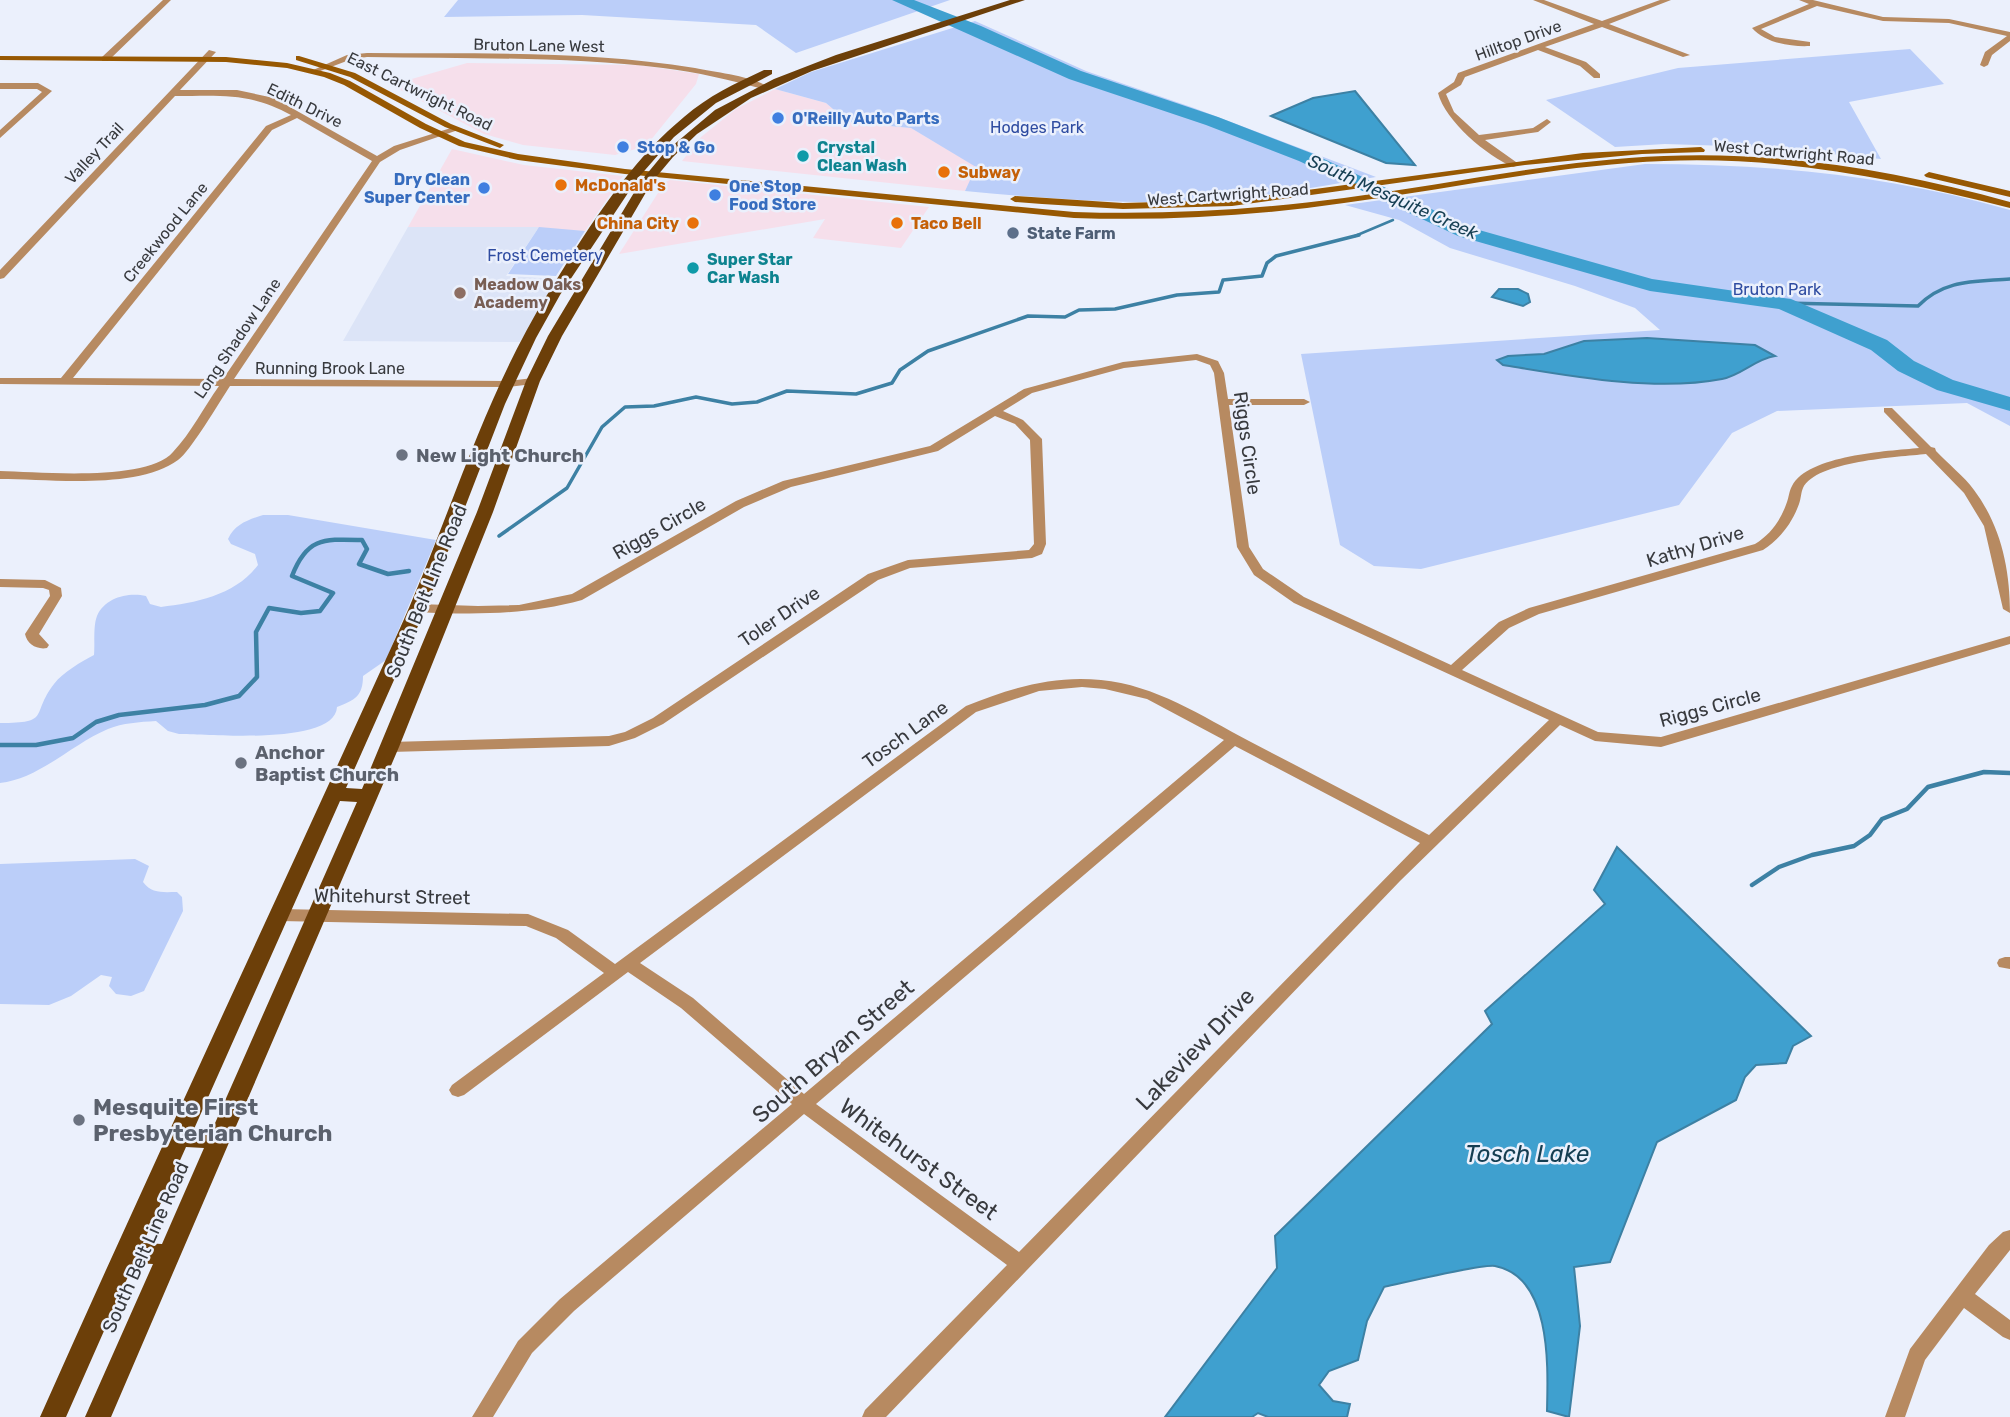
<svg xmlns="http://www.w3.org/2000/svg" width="2010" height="1417" viewBox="0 0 2010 1417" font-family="Rubik,sans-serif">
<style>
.commercial{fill:#f6dfeb}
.built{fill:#dce4f7}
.green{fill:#bbcef9}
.water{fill:#3fa0cf;stroke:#3d81a4;stroke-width:2}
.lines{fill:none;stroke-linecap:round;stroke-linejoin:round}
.stream-far2{stroke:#3d81a4;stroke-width:2.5}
.stream-far1{stroke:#3d81a4;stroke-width:3.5}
.stream{stroke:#3d81a4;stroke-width:4.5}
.river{fill:#3fa0cf;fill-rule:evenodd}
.minor{fill:#b78a61;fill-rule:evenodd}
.tertiary{fill:#b78a61;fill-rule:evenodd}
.secondary{fill:#975802;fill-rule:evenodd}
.primary{fill:#6c3f09;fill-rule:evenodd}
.shop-dot{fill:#3f7fe0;stroke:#ebf0fc;stroke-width:2.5}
.culture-dot{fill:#0f9aa8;stroke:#ebf0fc;stroke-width:2.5}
.food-dot{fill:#e8710a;stroke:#ebf0fc;stroke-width:2.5}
.service-dot{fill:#5c6f8a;stroke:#ebf0fc;stroke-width:2.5}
.education-dot{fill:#8d6e63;stroke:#ebf0fc;stroke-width:2.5}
.worship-dot{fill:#6b7280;stroke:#ebf0fc;stroke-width:2.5}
.labels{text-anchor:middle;stroke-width:5;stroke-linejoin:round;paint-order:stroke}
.far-street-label{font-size:16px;fill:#383a3e;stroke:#ebf0fc}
.far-shop-label{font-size:16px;font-weight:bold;fill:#366cbe;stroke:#ebf0fc;text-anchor:start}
.far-park-label{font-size:16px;fill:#2f4ca1;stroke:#ebf0fc}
.far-culture-label{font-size:16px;font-weight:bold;fill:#0d838f;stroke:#ebf0fc;text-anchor:start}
.far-food-label{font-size:16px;font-weight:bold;fill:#c56008;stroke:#ebf0fc;text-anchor:start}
.far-service-label{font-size:16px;font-weight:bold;fill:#4e5e75;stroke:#ebf0fc;text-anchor:start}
.far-education-label{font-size:16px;font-weight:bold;fill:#785e54;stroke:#ebf0fc;text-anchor:start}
.far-water-label{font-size:18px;font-style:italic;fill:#153e52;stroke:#ebf0fc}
.street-label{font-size:19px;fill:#383a3e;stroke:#ebf0fc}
.worship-label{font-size:19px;font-weight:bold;fill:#5b616d;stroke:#ebf0fc;text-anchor:start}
.near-street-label{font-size:23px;fill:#383a3e;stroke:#ebf0fc}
.near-worship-label{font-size:23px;font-weight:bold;fill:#5b616d;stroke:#ebf0fc;text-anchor:start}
.near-water-label{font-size:24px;font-style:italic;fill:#153e52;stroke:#ebf0fc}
</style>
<rect width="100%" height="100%" fill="#ebf0fc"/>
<path class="commercial" d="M467,63L639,65L699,74L696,84L646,146L615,155L523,145L484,134L391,85Z
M775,89L826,103L848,122L911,128L977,167L965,191L682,161L701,137L736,109Z
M452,149L524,165L623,176L585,231L408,227Z
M670,180L929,207L901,248L813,238L825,219L619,254L665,182Z"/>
<path class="built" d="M408,227H539L506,276L559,279L520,342L343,341Z"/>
<path class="green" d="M458,0H950L796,53L756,25L582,15L444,17Z
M975,21L1086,71L1194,108L1376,177C1314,187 1252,200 1190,202C1115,204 1040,198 965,191L976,167L911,128L848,122L826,103L775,89L811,72Z
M1910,49L1944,84L1849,102L1881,159L1760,147L1665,144L1615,147L1546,100L1678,68Z
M1645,164C1769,164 1890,175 2010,210V426L1967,403L1777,411L1732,433L1679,505L1421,569L1374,566L1340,545L1301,354L1660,330L1635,308L1575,286L1450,248L1399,220L1345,205Z
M539,227L585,231L556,276L508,274Z
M263,515H288L436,540L386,660L363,676C363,696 355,700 337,707C335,746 209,734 179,734L168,731L156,721C139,722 123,723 108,729C72,744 39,779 0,783V723C52,723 30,715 54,684C63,672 81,662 94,655C95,644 93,626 97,616C105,597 129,592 146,596L150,604L161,607C196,603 236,595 258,565L255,554L231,544L228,539C235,524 248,520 263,515Z
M135,859L149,866L143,882C152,894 163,892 177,892L182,897L183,911L144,991L131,996L116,994L109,986L112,977L101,975L71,996L49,1005L0,1004V864Z"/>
<path class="water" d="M1355,91L1415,165L1386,163L1271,116L1313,98Z
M1499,289H1518L1528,294L1530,302L1523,306L1492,297Z
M1647,338L1755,345L1775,356C1755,359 1742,375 1722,379C1654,392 1570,376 1503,365L1497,360L1508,356L1544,354L1584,341Z
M1617,847L1811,1036L1793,1046L1786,1063L1756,1065L1745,1077L1736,1100L1657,1142L1610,1262L1574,1267L1580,1326L1569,1417L1547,1411C1548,1367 1552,1277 1495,1266C1481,1264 1402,1283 1384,1287L1367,1321L1358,1360L1329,1371L1319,1385L1333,1401L1350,1404L1347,1417H1268L1258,1413L1252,1417H1165L1277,1268L1275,1236L1492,1024L1485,1011L1605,904L1594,890Z"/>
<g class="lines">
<path class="stream-far2" d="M1407,211L1414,207
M1355,236L1393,220"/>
<path class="stream-far1" d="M1784,303L1918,306C1945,279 1974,282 2010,279
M499,536L567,488L602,427L625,407L654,406L696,397L732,404L757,402L787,391L856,394L892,383L900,370L928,351L1028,316L1065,317L1079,310L1115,309L1177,295L1219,292L1223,280L1262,276L1267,263L1276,256L1359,235"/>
<path class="stream" d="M0,745H36L73,738L96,722L119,715L205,705L239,696L257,677L256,632L269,608L301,613L320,611L333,593L292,576C307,537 324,539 362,540L367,549L359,564L388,574L409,571
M1752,885L1779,867L1812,855L1854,846L1870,835L1882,819L1907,809L1928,787L1984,772L2010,773"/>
<path class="river" d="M892,0H914L981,26L1081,71L1218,117L1311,153L1472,228L1652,279L1791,299L1887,340L1914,361L1953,380L2010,397V411L1937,390L1898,371L1871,350L1779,309L1650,291L1458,236L1299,161L1206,125L1069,79Z"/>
<path class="minor" d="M1533,0H1544L1602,21L1660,0H1671L1609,24L1690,55L1683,57L1602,27L1545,47L1586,62L1600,74V78H1594L1580,66L1538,50L1465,77L1461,85L1446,94L1454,112L1479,135L1533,128L1547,119L1551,122L1538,132L1485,140L1516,162V166L1513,167C1487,156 1445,121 1438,93L1454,82L1458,73L1594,24Z
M1799,0H1813L1883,17L1949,19L2010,32V41L1992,55L1988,65L1984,67L1980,65L1985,52L2007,36L1949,23L1883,21L1817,6L1761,29L1775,37L1810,42V46C1791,47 1765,43 1752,28L1809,4Z
M209,50L216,52L180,90H237L274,98L377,156L394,146L454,127L461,129L400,150L380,162L234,379L507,381L533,378L539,381L533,384L507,387L230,386C220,401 190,452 178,460C138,490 49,479 0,479V471C40,472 147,482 173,452C191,433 204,407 219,386L0,384V378H61L266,126L291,115C250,92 220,96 175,96L4,278L0,279V270ZM297,118L372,161L223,379L73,378L272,130Z
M0,83H38L52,91L0,138V130L42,92L37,89H0Z
M1197,354L1218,361L1224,373L1228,399H1304L1310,402L1304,405H1229L1249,547L1263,569L1304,597L1451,665L1499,622L1529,608L1755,544C1771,534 1781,520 1787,502C1789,497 1789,491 1792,486C1808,455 1888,451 1919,448L1884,412V408H1892L1931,447L1935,448L1936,451C1948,464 1964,476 1974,490C2001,526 2010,569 2010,613L2003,609L1984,526L1964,493L1926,454C1898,457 1816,461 1803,488C1801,492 1801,499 1799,504C1792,523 1781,538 1763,550L1539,614L1509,628L1462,670L1598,732L1661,737L2010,636V644L1661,747L1595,741L1560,725L1400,881L886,1417H862L865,1410L1007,1265L804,1114L574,1311L532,1353L493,1417H472L518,1341L560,1299L792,1104L681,1008L628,972L464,1095L458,1097L452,1095L449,1090L452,1085L604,973L556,938L526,926L280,921L274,919L272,915L274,911L280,909L528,914L568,930L615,964L966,706C1010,688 1054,675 1101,680C1155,685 1202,716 1249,741C1309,772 1369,804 1429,835L1549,720L1294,603L1254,575L1237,547L1214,373L1210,365L1196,360L1124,368L1032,393L1003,411L1023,420L1042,439L1046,544L1042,554L1032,558L910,568L878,580L663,724L635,738L609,746L390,752L383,747L390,742L609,736L625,732L653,718L868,574L908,560L1029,550L1034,544L1030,440L1015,424L995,416L938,451L791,487L744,507L582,600C527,615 474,615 418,612L411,608L418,604L478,606L519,605L572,594L736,501L783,481L930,446L1024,389L1123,362ZM1082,687L1105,689L1147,699L1224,740L804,1094L693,998L640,963L976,712L1039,691ZM1235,746L1420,843L1019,1252L816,1104Z
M0,579L45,580L61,588L62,596L39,634L49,645L47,648C37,650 27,644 25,634L50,596L49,590L43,588L0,587Z
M2005,957H2010V969L1999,967L1997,963L1999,959Z
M2010,1230V1250L1975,1294L2010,1320V1340L2003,1337L1964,1308L1925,1360L1905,1417H1885L1910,1349L1989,1245L2003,1232Z"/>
<path class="tertiary" d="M163,0H171L108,61H102V57Z
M367,53C476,54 586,50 695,68C715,72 750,76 767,86L763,89C730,80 697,72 663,68C565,56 466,59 367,57L352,59L315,73L311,71L347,55Z"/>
<path class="secondary" d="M0,56L226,57L287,63L330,73L350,81L426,124L465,142L518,154L625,169L1074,212C1165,215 1254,210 1344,198C1450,184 1557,160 1664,156C1782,151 1897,171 2010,202V208C1896,179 1783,156 1664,161C1557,165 1450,189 1344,203C1254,216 1165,221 1074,218L625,174L518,160L459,146L420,128L344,85L324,77L287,68L226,62L0,60Z
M299,56L355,73L451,124L504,145L500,148L445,127L350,77L296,60V56Z
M1701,147L1705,150L1704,152L1642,154L1525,165L1232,206L1123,209L1042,204L1015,202L1010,199L1015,196L1123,203L1232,200L1583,153Z
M1929,172L2010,191V197L1926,177L1924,175Z"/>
<path class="primary" d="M1010,0H1025L812,71L751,98L697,134L673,157L652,182L562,336L540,381L493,512L399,747L111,1417H85L153,1264L134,1263L66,1417H40C156,1156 278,897 396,637C448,524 481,402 547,295C585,233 627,164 684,117C708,96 736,83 764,70H772V74L716,103L674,137L638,178L560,295L536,338L505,404L426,608L346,788L362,789L477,512L526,381L548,336L641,181L665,152L715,110L774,79L836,55ZM340,801L357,802L212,1130L194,1129ZM186,1147L204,1148L162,1244L143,1243Z"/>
</g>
<g class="shop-dot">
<circle cx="778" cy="118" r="7"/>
<circle cx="623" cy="147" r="7"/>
<circle cx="484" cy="188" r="7"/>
<circle cx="715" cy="195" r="7"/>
</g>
<g class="culture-dot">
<circle cx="803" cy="156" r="7"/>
<circle cx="693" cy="268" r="7"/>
</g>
<g class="food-dot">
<circle cx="944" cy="172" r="7"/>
<circle cx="561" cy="185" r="7"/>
<circle cx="693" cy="223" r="7"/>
<circle cx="897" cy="223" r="7"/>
</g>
<circle class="service-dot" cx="1013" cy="233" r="7"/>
<circle class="education-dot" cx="460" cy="293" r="7"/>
<g class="worship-dot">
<circle cx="402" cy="455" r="7"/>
<circle cx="241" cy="763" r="7"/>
<circle cx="79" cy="1120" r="7"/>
</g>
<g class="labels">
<g class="far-street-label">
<text transform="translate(1518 40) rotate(-20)" y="6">Hilltop Drive</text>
<text transform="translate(539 45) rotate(1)" y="6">Bruton Lane West</text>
<text transform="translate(420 91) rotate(26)" y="6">East Cartwright Road</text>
<text transform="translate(305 105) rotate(26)" y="6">Edith Drive</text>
<text transform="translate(1794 152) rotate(5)" y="6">West Cartwright Road</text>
<text transform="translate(94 153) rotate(-47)" y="6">Valley Trail</text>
<text transform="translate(1228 194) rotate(-4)" y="6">West Cartwright Road</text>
<text transform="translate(165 232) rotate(-51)" y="6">Creekwood Lane</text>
<text transform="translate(237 338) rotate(-56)" y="6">Long Shadow Lane</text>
<text x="330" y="374">Running Brook Lane</text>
</g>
<g class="far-shop-label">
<text x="792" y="124">O'Reilly Auto Parts</text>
<text x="637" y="153">Stop &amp; Go</text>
<text x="470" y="185" text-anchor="end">Dry Clean<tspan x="470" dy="18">Super Center</tspan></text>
<text x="729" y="192">One Stop<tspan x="729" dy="18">Food Store</tspan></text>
</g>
<g class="far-park-label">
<text x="1037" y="133">Hodges Park</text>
<text x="545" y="261">Frost Cemetery</text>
<text x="1777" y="295">Bruton Park</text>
</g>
<g class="far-culture-label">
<text x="817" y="153">Crystal<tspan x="817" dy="18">Clean Wash</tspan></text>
<text x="707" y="265">Super Star<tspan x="707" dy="18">Car Wash</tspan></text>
</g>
<g class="far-food-label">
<text x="958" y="178">Subway</text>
<text x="575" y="191">McDonald's</text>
<text x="679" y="229" text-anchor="end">China City</text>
<text x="911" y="229">Taco Bell</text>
</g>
<g class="far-service-label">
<text x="1027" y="239">State Farm</text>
</g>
<g class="far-education-label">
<text x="474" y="290">Meadow Oaks<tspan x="474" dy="18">Academy</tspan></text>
</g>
<g class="far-water-label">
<text transform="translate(1393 197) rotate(24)" y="6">South Mesquite Creek</text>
</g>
<g class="street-label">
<text transform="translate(1248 443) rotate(82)" y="7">Riggs Circle</text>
<text transform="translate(659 528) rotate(-30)" y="7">Riggs Circle</text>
<text transform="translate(1695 546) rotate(-17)" y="7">Kathy Drive</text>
<text transform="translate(426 591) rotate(-68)" y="7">South Belt Line Road</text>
<text transform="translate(779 616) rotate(-34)" y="7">Toler Drive</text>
<text transform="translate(1710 707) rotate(-15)" y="7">Riggs Circle</text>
<text transform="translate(905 734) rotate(-36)" y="7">Tosch Lane</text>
<text transform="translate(392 896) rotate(1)" y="7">Whitehurst Street</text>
<text transform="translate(145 1247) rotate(-66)" y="7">South Belt Line Road</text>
</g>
<g class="worship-label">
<text x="416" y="462">New Light Church</text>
<text x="255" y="759">Anchor<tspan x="255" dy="22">Baptist Church</tspan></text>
</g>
<g class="near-street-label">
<text transform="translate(1195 1049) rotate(-46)" y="8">Lakeview Drive</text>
<text transform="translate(833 1051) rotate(-41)" y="8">South Bryan Street</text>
<text transform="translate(919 1159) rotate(36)" y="8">Whitehurst Street</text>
</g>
<g class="near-worship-label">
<text x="93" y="1115">Mesquite First<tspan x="93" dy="26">Presbyterian Church</tspan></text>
</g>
<g class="near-water-label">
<text x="1527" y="1162">Tosch Lake</text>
</g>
</g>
</svg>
